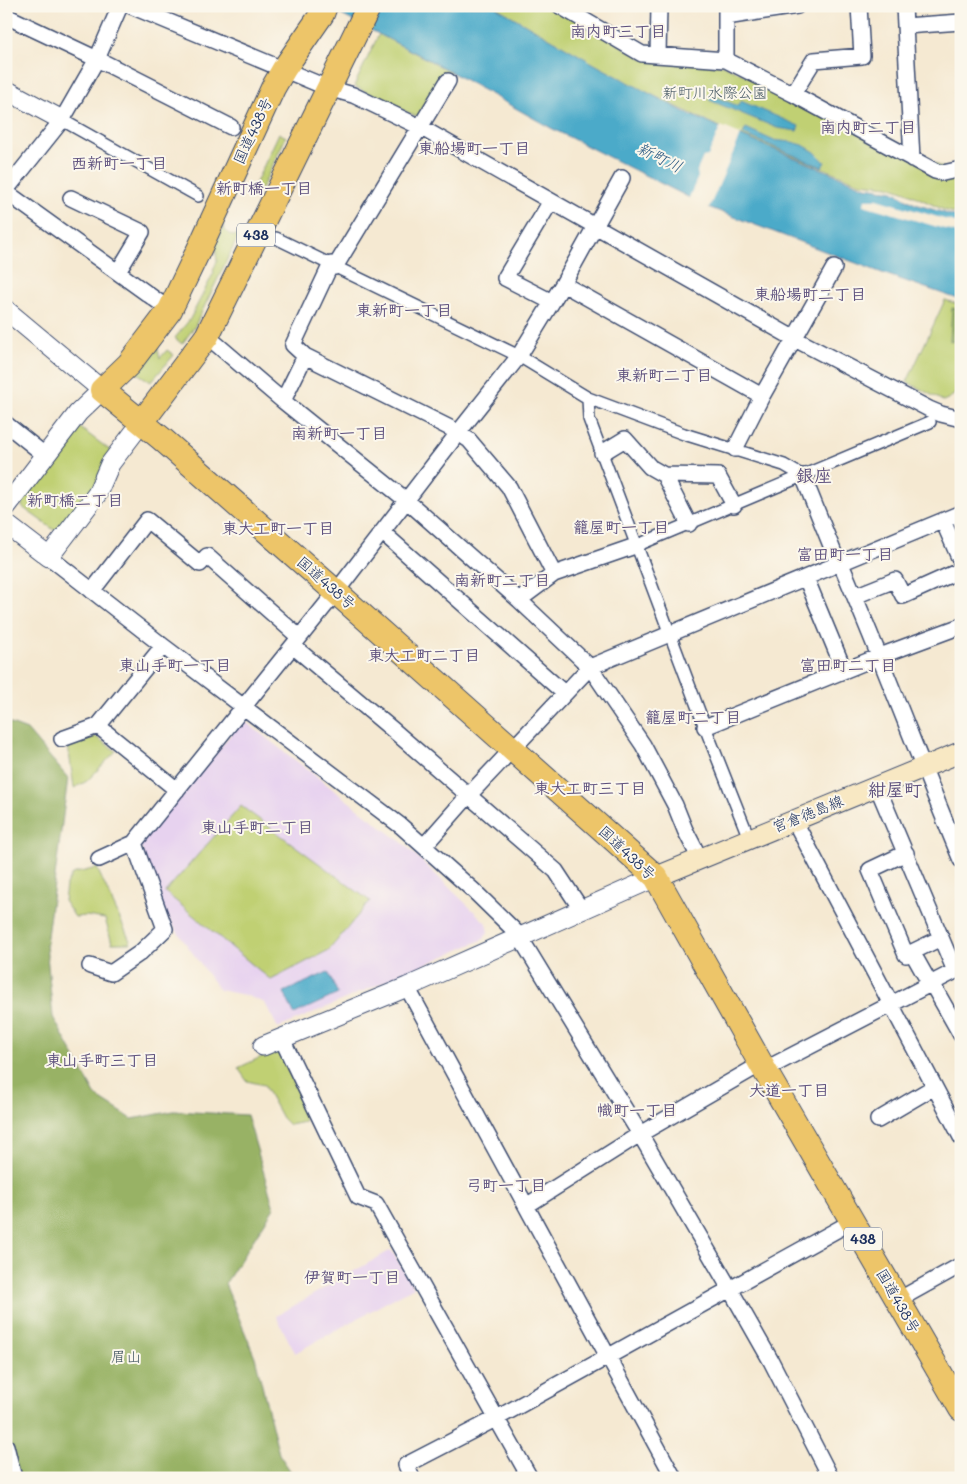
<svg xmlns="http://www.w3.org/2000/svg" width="967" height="1484" viewBox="0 0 967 1484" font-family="Mali,'Klee One',sans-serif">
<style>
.built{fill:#e7d2ef}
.green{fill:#c0d073;stroke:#6e8068}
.forest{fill:#98b265;stroke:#5a7062}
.water{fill:#4baac9;stroke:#336c94}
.pier{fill:#f5e9d2}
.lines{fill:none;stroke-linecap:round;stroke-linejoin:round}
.pedestrian-casing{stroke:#3c4b6f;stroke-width:14}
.minor-casing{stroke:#3c4b6f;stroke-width:18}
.tertiary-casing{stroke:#3c4b6f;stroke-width:21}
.secondary-casing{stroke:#3c4b6f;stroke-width:22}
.trunk-casing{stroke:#3c4b6f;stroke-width:26}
.pedestrian{stroke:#fff;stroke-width:11}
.minor{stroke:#fff;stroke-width:15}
.tertiary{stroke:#fff;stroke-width:19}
.secondary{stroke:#f8e8c3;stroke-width:20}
.trunk{stroke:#edc569;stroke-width:24}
.labels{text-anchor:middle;stroke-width:4;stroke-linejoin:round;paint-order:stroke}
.shield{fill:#fbf7ec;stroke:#5e6b89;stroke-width:1}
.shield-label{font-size:14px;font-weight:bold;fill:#1b2f5e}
.park-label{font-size:15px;fill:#445763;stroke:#fbf7ec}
.street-label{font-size:15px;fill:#1b2f5e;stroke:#fbf7ec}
.neighbourhood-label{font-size:16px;font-weight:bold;fill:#5e517e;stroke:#fbf7ec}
.water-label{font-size:16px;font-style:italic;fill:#2c5a83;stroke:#fbf7ec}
.quarter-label{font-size:18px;font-weight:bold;fill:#5e517e;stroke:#fbf7ec}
</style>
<rect width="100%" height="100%" fill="#fbf7ec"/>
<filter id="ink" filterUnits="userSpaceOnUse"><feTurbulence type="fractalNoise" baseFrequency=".02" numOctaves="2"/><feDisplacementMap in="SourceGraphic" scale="10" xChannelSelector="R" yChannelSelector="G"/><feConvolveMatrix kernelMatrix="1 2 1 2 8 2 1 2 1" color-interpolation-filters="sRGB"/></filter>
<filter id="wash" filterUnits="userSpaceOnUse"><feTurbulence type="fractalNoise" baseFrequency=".0096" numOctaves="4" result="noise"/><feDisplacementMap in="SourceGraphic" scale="20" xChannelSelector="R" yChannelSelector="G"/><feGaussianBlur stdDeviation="1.12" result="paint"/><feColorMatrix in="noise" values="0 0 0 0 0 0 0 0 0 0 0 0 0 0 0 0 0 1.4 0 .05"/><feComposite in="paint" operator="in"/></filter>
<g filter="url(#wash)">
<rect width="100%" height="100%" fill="#f5e9d2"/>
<path class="built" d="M243,720L404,844L486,923L488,932L484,939L278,1028L265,1003L245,995L219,990L164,913L140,844Z
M391,1250L414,1287L295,1353L276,1316Z"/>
<path class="green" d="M494,6H555L643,59L723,65L961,176V215L944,210L906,192L889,186L860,183L715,125L644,91L594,64Z
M379,34L451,72L419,118L354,86Z
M279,133L286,137L262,188L258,191L253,189Z
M224,226C225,232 228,234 234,236L240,233L195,326L182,344L175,338L190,319L214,272L213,271L217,261L215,244Z
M945,300L961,305V384C958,393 951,398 943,401L907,382Z
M157,345L160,358L167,350L174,355L151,382L137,373V370Z
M79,427L111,451L92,492L57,532L22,507V496Z
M95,736L116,751L87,781L74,788L68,745L71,742Z
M241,806L370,901L329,950L271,980L165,892Z
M97,868L131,943H112L105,919L86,916L75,917L64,901L66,885L72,874Z
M278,1049L307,1110L304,1122L289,1125L282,1118L264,1085L247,1081L238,1068Z"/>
<path class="forest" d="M952,308L961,310V342L950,341Z
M6,722L27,730L68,778L46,944L53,1017L96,1096L132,1119L174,1111L247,1115L274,1208L225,1284L255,1357L279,1454L295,1478H6Z"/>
<path class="water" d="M324,6H494L598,66L688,114L865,187L893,191L915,204L961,218V300L885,274L708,207L551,128L435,63Z
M711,95L738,106L741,101L799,126L797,131L777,128L709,100Z
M746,128L772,140L792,142L803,145L815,152L825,162L822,167L743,134Z
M328,972L338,994L294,1014L284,992Z"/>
<path class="pier" d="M721,126L740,134L743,130L708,210L688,200L698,177L697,171L703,157L708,156Z
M865,199H877L961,224V234L864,205Z"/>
</g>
<g filter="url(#ink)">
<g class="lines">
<defs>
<path id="pedestrian" d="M62,120L198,196
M276,238L519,356L588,398L589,419L705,727L749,838
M588,398L684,434L784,465L803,476
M638,545L930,422"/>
<path id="minor" d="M131,6L328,88L353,95L420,127L795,339L929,409L941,414L961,419
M560,6L642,54L726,60L793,94L935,171L943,173L961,169
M904,6L912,159
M6,16L97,59L231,127
M726,17L797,6
M905,26L961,22
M658,55L659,6
M726,60V6
M793,94L814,60L862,56L859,6
M6,190L62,120L97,59L120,6
M6,192L170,310
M71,198L142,232L118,272
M551,201L505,278L552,302
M335,267L448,81
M563,284L762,396
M207,336L283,401L406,500L519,600L590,667L643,745L675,805L685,830L700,859
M305,356L293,345L331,264
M283,401L305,356L452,429L469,440L509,487L554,574
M6,424L46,456
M735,449L762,396L834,268
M602,453L625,439L650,467L664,475L718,476L734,505
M664,475L689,524
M803,476L836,558L841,564C883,662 920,761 961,860
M943,521L961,562
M382,532L564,693
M49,557L163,646L401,826L474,891L518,934L640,1134L730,1289L771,1361L831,1478
M806,578L844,670
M92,591L147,520L200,564L207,556L299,637
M855,596L895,580L903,596L961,570
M519,600L554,574L638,545
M293,646L393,730L556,871L581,909
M98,726L177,790
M705,727L880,656L961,626
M62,739L98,726L163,646
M877,786L955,971
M794,820L961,1137
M424,846L468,796L590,667L961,513
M906,853L870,870L906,955L941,938
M99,859L134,843L336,592L458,433L519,356L563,284L622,178
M912,952L930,984
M90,966L111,973L140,953L165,929L134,843
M931,982L961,1035
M407,987L674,1478
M282,1039L358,1197L376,1204L530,1478
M764,1070L961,968
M878,1120L934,1087
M526,1206L640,1134L761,1064
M898,1300L961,1265
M6,1446L14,1478
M412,1478L406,1465L497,1418L853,1221"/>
<path id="tertiary" d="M6,90L62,120
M6,310L102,390L78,413L6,507
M6,524L49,557L97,494L110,464L142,422
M263,1046L407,987L656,877"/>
<path id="secondary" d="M656,877L961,752"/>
<path id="trunk" d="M325,6L322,14L284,69L273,88L201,245L170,310L129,364L102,390L162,439L336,592L656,877L761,1064L961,1409
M142,422L207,336L369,6"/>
</defs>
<use href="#pedestrian" class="pedestrian-casing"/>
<use href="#minor" class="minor-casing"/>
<use href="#tertiary" class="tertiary-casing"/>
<use href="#secondary" class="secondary-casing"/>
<use href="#trunk" class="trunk-casing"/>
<use href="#pedestrian" class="pedestrian"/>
<use href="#minor" class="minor"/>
<use href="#tertiary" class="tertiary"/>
<use href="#secondary" class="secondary"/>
<use href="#trunk" class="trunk"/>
</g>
</g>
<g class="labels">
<g class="shield">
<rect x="237" y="223.5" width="38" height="23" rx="4"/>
<rect x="844" y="1227.5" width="38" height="23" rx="4"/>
</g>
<g class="shield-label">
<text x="256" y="240">438</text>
<text x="863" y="1244">438</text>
</g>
<g class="park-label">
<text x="715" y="98">新町川水際公園</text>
<text x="126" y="1362">眉山</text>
</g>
<g class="street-label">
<text transform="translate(253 131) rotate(-65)" y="5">国道438号</text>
<text transform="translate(326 583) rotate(41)" y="5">国道438号</text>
<text transform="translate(808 814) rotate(-22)" y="5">宮倉徳島線</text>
<text transform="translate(627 853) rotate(43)" y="5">国道438号</text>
<text transform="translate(898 1301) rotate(60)" y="5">国道438号</text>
</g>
<g class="neighbourhood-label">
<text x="618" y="37">南内町三丁目</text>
<text x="868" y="133">南内町二丁目</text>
<text x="474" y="154">東船場町一丁目</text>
<text x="119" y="169">西新町一丁目</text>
<text x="264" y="194">新町橋一丁目</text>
<text x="810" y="300">東船場町二丁目</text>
<text x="404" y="316">東新町一丁目</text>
<text x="664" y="381">東新町二丁目</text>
<text x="339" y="439">南新町一丁目</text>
<text x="75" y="506">新町橋二丁目</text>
<text x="621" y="533">籠屋町一丁目</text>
<text x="278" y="534">東大工町一丁目</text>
<text x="845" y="560">富田町一丁目</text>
<text x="502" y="586">南新町二丁目</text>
<text x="424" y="661">東大工町二丁目</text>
<text x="175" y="671">東山手町一丁目</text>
<text x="848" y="671">富田町二丁目</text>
<text x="693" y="723">籠屋町二丁目</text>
<text x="590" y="794">東大工町三丁目</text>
<text x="257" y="833">東山手町二丁目</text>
<text x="102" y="1066">東山手町三丁目</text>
<text x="789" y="1096">大道一丁目</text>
<text x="637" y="1116">幟町一丁目</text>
<text x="506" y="1191">弓町一丁目</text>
<text x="352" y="1283">伊賀町一丁目</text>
</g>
<g class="water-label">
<text transform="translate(660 157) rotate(26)" y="6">新町川</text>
</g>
<g class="quarter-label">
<text x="814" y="482">銀座</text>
<text x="895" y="796">紺屋町</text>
</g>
</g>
<rect width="967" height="1484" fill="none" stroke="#fbf7ec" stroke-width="25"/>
</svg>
